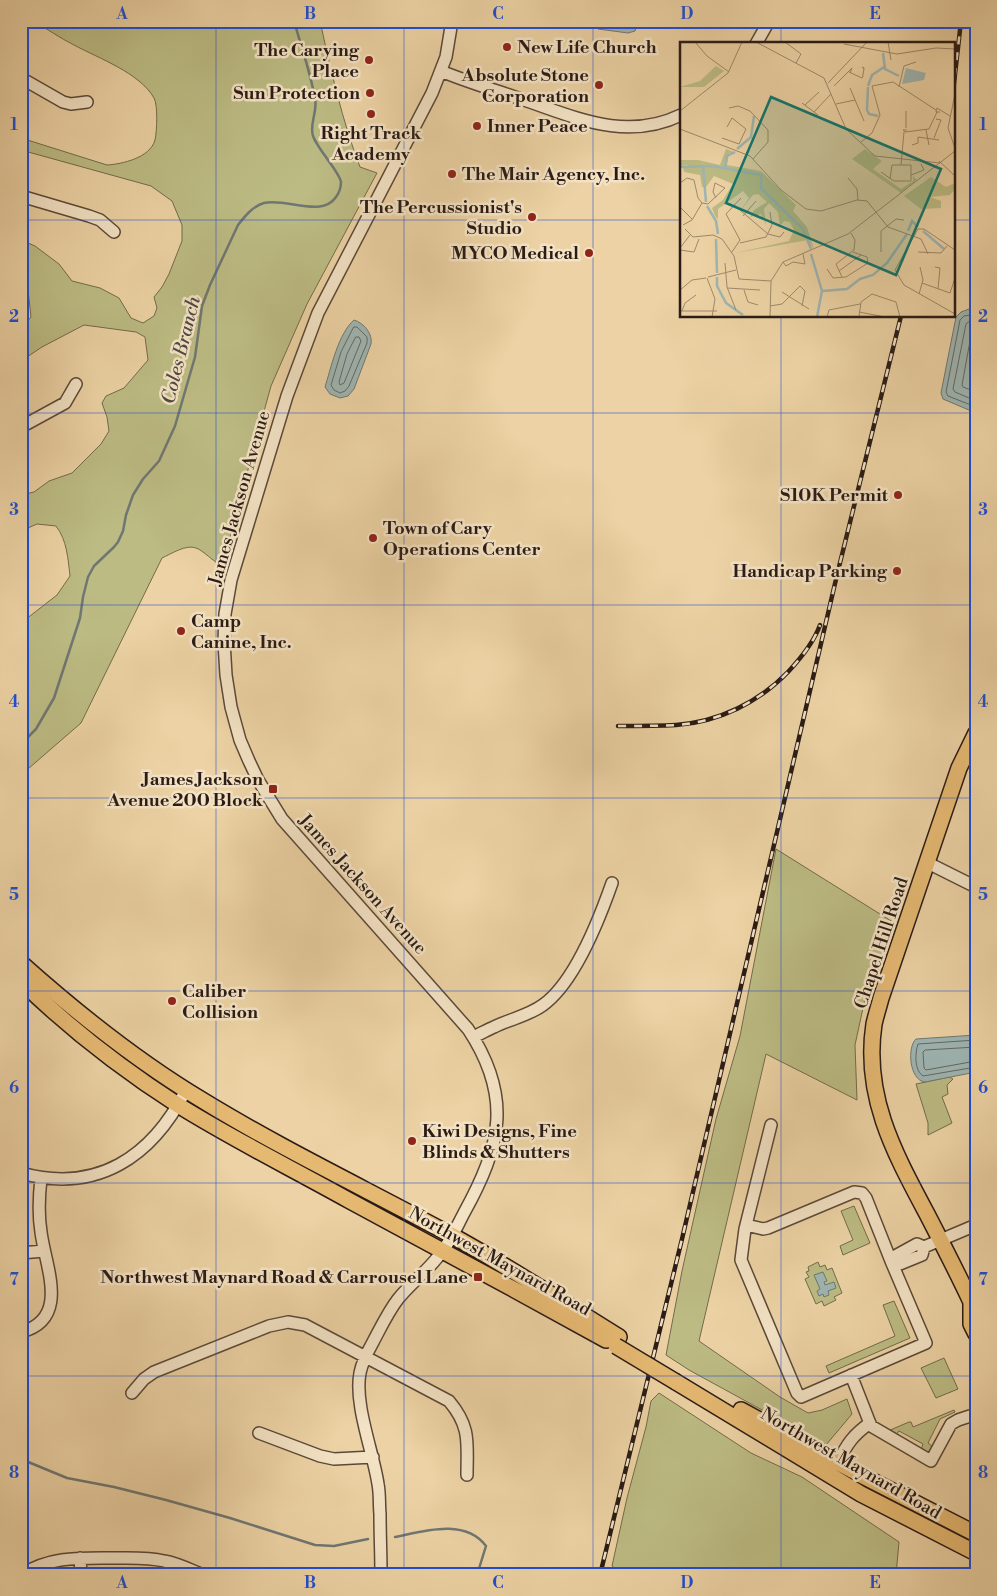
<svg xmlns="http://www.w3.org/2000/svg" width="997" height="1596" viewBox="0 0 997 1596" font-family="'Libre Bodoni',serif">
<style>
.green{fill:#bcbb83;stroke:#736b4c}
.water{fill:#9eb5b2;stroke:#707773}
.lines{fill:none;stroke-linecap:round;stroke-linejoin:round}
.shore{stroke:#646864;stroke-width:1}
.stream{stroke:#707773;stroke-width:2.5}
.minor-casing{stroke:#5a4939;stroke-width:14}
.major-casing{stroke:#2a1b15;stroke-width:18}
.minor{stroke:#f3e2c4;stroke-width:11}
.major{stroke:#e6b972;stroke-width:15}
.rail-casing{stroke:#2a1b15;stroke-width:4.5}
.rail{stroke:#f3e2c4;stroke-width:2.5;stroke-dasharray:8;stroke-linecap:butt}
.major-bridge-casing{stroke:#2a1b15;stroke-width:18;stroke-linecap:butt}
.major-bridge{stroke:#e6b972;stroke-width:15}
.grid{fill:none;stroke:#1d4ed8;stroke-width:1;stroke-opacity:0.55}
.poi-dot{fill:#8f2418;stroke:#f3e2c4;stroke-width:2}
.labels{text-anchor:middle;stroke-width:5;stroke-linejoin:round;paint-order:stroke}
.poi-label{font-size:18px;font-weight:bold;fill:#2a1b15;stroke:#f3e2c4;text-anchor:end}
.street-label{font-size:18px;fill:#2a1b15;stroke:#f3e2c4}
.water-label{font-size:19px;font-style:italic;fill:#4d4944;stroke:#f3e2c4}
.inset-river{fill:none;stroke:#9eb5b2;stroke-width:2.5}
.inset-road{fill:none;stroke:#9e896b;stroke-width:1}
.view{fill:#0f766e;fill-opacity:0.15;stroke:#0f766e;stroke-width:2.5}
.inset-edge{fill:none;stroke:#2a1b15;stroke-width:2.5}
.neatline{fill:none;stroke:#1d4ed8;stroke-width:2}
.grid-label{font-size:16px;text-anchor:middle;font-weight:bold;fill:#1d4ed8}
</style>
<rect width="100%" height="100%" fill="#ecd2a4"/>
<filter id="stains"><feTurbulence type="fractalNoise" baseFrequency=".004" numOctaves="4"/><feColorMatrix values="0 0 0 0 .2 0 0 0 0 .09 0 0 0 0 .02 0 0 0 .5 -.17"/></filter>
<radialGradient id="worn" r=".72"><stop offset=".6" stop-color="#630" stop-opacity="0"/><stop offset="1" stop-color="#630" stop-opacity=".3"/></radialGradient>
<path class="green" d="M34,21H320C331,71 342,120 360,167L377,173L307,304L271,386L239,502L223,566C213,562 203,550 196,548C186,544 171,554 162,558L81,723L21,775V623L57,595L70,576C68,559 67,540 56,526L37,524L21,531V495L34,492L49,481L72,473L101,444L109,431L107,417L102,403L106,396L124,388L148,360L145,337L136,332L84,325L42,347L21,361V329L31,317L28,290L21,280V240L35,246L59,264L72,281L100,288L119,298L131,318L143,323L154,316L157,308L154,297L162,287L169,274L182,241V225L172,201L151,186L21,150V138L107,165C122,164 150,158 155,140C157,131 158,105 154,98C140,73 98,58 74,45C60,38 47,29 34,21Z
M776,849L896,924L868,985L855,1045L857,1100L766,1054L699,1341L780,1397L808,1413L822,1410L847,1399L852,1414L826,1445L689,1370L666,1355L682,1271L716,1119L740,1036Z
M949,1077L953,1079L947,1085L948,1094L942,1097L952,1123L928,1135V1123L916,1084Z
M854,1206L870,1243L843,1255L840,1246L853,1240L841,1211Z
M818,1262L820,1267L825,1265L827,1270L832,1268L842,1293L834,1297L836,1300L824,1306L822,1301L816,1304L805,1279L809,1277L806,1272L809,1271L808,1267Z
M894,1301L910,1338L829,1373L826,1366L895,1336L883,1305Z
M944,1358L958,1389L936,1398L921,1368Z
M659,1393L751,1453L802,1477L899,1542L896,1575H623L612,1566L627,1498L646,1427L651,1401Z
M954,1410L955,1412L940,1419L928,1443L933,1447L928,1454L921,1450L923,1444L899,1431L895,1436L888,1431L909,1422H911L913,1427Z"/>
<path class="water" d="M595,21H638L635,31L628,33L598,29L594,23Z
M969,309L976,310V413L943,399L941,393L956,317L961,312Z
M354,320C364,323 373,334 371,344L354,389L348,396L340,398L330,394L325,387C331,368 338,334 354,320Z
M976,1035V1072L925,1082C909,1080 907,1047 916,1039Z
M823,1272L827,1281L824,1282L825,1285L834,1282L836,1288L828,1291L829,1295L824,1297L823,1294L819,1296L817,1291L820,1289L814,1275Z"/>
<g class="lines">
<path class="shore" d="M976,314L964,316L960,320L946,392L948,396L976,407
M976,321L968,322L966,324L953,389L955,392L976,401
M354,327H357L367,337V343L349,386L345,391L340,393L334,390L331,385L341,352Z
M976,328L972,330L962,385L963,387L976,392
M356,337H359L361,341L344,383L340,385L339,382L347,354Z
M976,1040L918,1044C915,1053 914,1070 923,1076L976,1067
M976,1047L925,1050L923,1052L924,1068L926,1070L976,1061"/>
<path class="stream" d="M21,744L36,729L54,698L80,618L83,597L88,577L94,566L114,547L118,542L123,531L126,515L133,495L143,479L159,461L175,426L195,357L202,306L210,285L238,225C245,216 253,206 264,203C287,198 322,218 336,197C339,193 341,187 341,182C339,171 318,150 313,136C309,124 318,111 315,99C311,74 301,46 294,21
M21,1459L67,1478L114,1487L166,1500L230,1518L315,1545L334,1546L368,1539
M395,1537C424,1531 465,1518 486,1546L477,1575"/>
<defs>
<path id="minor" d="M756,44L769,21
M441,71C467,82 495,90 521,99C575,117 625,142 681,115
M21,78L63,102L71,104L87,102
M21,196L89,216L100,220L114,232
M21,427L65,403L76,384
M928,863L976,887
M473,1037C480,1034 487,1030 494,1027C510,1019 528,1016 543,1005C575,982 599,920 612,883
M771,1125L745,1229L741,1260L797,1393L801,1397L926,1343L891,1261
M21,1173C97,1194 152,1157 186,1090
M746,1225L763,1229L768,1228L854,1192L862,1193L866,1198L891,1261L894,1260L900,1264L922,1255L924,1247
M924,1247L976,1225
M21,1253L44,1251
M894,1260L897,1255L917,1244L924,1247
M21,1332C71,1319 45,1266 41,1232C38,1214 39,1196 41,1178
M851,1375L871,1426L931,1461L951,1424L958,1420L970,1416
M132,1393L144,1379L154,1372L269,1326L288,1322L305,1325L449,1401C471,1427 467,1443 467,1475
M259,1433L320,1456L334,1459L373,1457
M838,1462C847,1444 853,1435 870,1423
M80,1558L81,1575
M21,1575C50,1556 81,1558 114,1558C130,1558 148,1557 164,1561C177,1563 191,1570 203,1575
M381,1575C381,1555 380,1534 380,1514C379,1504 380,1494 378,1484C373,1451 354,1404 360,1373C362,1362 368,1351 373,1342C381,1327 388,1312 398,1299C410,1284 425,1273 437,1258C449,1245 456,1228 464,1213C501,1146 513,1097 468,1029L282,819L258,780L249,761L240,740L231,707L226,675L224,642L225,614L231,580L287,396L318,313L432,93L446,57L452,21"/>
<path id="major" d="M976,733L959,768L881,998C879,1006 876,1015 874,1024C863,1096 894,1152 927,1214C942,1243 957,1272 971,1302L976,1306
M21,963C77,1013 137,1061 202,1100C282,1149 368,1190 451,1235C508,1266 564,1303 619,1337
M21,981C69,1028 122,1069 178,1105C234,1140 293,1169 350,1201C436,1247 521,1293 606,1340
M971,1302V1324L976,1334
M676,1382L861,1494L976,1553
M741,1410L859,1474L976,1534"/>
</defs>
<use href="#minor" class="minor-casing"/>
<use href="#major" class="major-casing"/>
<use href="#minor" class="minor"/>
<use href="#major" class="major"/>
<defs>
<path id="rail" d="M953,92L961,21
M618,726C638,726 657,726 676,725C719,722 759,702 788,672C801,658 814,642 820,625
M600,1575L682,1239L837,575L901,316"/>
</defs>
<use href="#rail" class="rail-casing"/>
<use href="#rail" class="rail"/>
<defs>
<path id="major-bridge" d="M616,1346L676,1382"/>
</defs>
<use href="#major-bridge" class="major-bridge-casing"/>
<use href="#major-bridge" class="major-bridge"/>
</g>
<path class="grid" d="M216,21V1575M404,21V1575M593,21V1575M781,21V44M21,220H681M953,220H976M781,316V1575M21,413H976M21,605H976M21,798H976M21,991H976M21,1183H976M21,1376H976"/>
<g class="poi-dot">
<circle cx="507" cy="47" r="5"/>
<circle cx="369" cy="60" r="5"/>
<circle cx="599" cy="85" r="5"/>
<circle cx="370" cy="93" r="5"/>
<circle cx="371" cy="114" r="5"/>
<circle cx="477" cy="126" r="5"/>
<circle cx="452" cy="174" r="5"/>
<circle cx="532" cy="217" r="5"/>
<circle cx="589" cy="253" r="5"/>
<circle cx="898" cy="495" r="5"/>
<circle cx="373" cy="538" r="5"/>
<circle cx="897" cy="571" r="5"/>
<circle cx="181" cy="631" r="5"/>
<rect x="268" y="784" width="10" height="10" rx="2.5"/>
<circle cx="172" cy="1001" r="5"/>
<circle cx="412" cy="1141" r="5"/>
<rect x="473" y="1272" width="10" height="10" rx="2.5"/>
</g>
<g class="labels">
<g class="poi-label">
<text x="517" y="53" text-anchor="start">New Life Church</text>
<text x="359" y="56">The Carying<tspan x="359" dy="21">Place</tspan></text>
<text x="589" y="81">Absolute Stone<tspan x="589" dy="21">Corporation</tspan></text>
<text x="360" y="99">Sun Protection</text>
<text x="487" y="132" text-anchor="start">Inner Peace</text>
<text x="371" y="139" text-anchor="middle">Right Track<tspan x="371" dy="21">Academy</tspan></text>
<text x="462" y="180" text-anchor="start">The Mair Agency, Inc.</text>
<text x="522" y="213">The Percussionist's<tspan x="522" dy="21">Studio</tspan></text>
<text x="579" y="259">MYCO Medical</text>
<text x="888" y="501">S10K Permit</text>
<text x="383" y="534" text-anchor="start">Town of Cary<tspan x="383" dy="21">Operations Center</tspan></text>
<text x="887" y="577">Handicap Parking</text>
<text x="191" y="627" text-anchor="start">Camp<tspan x="191" dy="21">Canine, Inc.</tspan></text>
<text x="263" y="785">James Jackson<tspan x="263" dy="21">Avenue 200 Block</tspan></text>
<text x="182" y="997" text-anchor="start">Caliber<tspan x="182" dy="21">Collision</tspan></text>
<text x="422" y="1137" text-anchor="start">Kiwi Designs, Fine<tspan x="422" dy="21">Blinds &amp; Shutters</tspan></text>
<text x="468" y="1283">Northwest Maynard Road &amp; Carrousel Lane</text>
</g>
<g class="street-label">
<text transform="translate(239 498) rotate(-74)" y="6">James Jackson Avenue</text>
<text transform="translate(363 884) rotate(48)" y="6">James Jackson Avenue</text>
<text transform="translate(881 943) rotate(-72)" y="6">Chapel Hill Road</text>
<text transform="translate(500 1261) rotate(29)" y="6">Northwest Maynard Road</text>
<text transform="translate(851 1463) rotate(30)" y="6">Northwest Maynard Road</text>
</g>
<g class="water-label">
<text transform="translate(180 350) rotate(-76)" y="7">Coles Branch</text>
</g>
</g>
<g transform="translate(680 42)">
<rect width="275" height="275" fill="#ecd2a4"/>
<path d="M36,24L44,29L24,45H0L20,39ZM46,107L56,111H49L47,123L81,129L116,163L113,169L127,185L134,207L128,198L55,211L109,199L114,188L110,180L104,179L100,184L98,170L89,161L84,167L86,183L81,172L70,175L74,168L87,160L78,152L73,153L60,169L69,156L63,149L38,167V177L35,174L32,166L43,158L53,142L34,134L26,145H22L20,133L4,130L3,125L9,123L0,124V118H18L40,123ZM185,107L202,119L193,127L221,147L233,139V134L237,138L221,151L172,117ZM251,135L266,145L275,141V147L270,153L250,155L261,159V166L241,167L224,154Z" fill="#bcbb83"/>
<path d="M226,26L246,31L244,38L222,42Z" fill="#9eb5b2"/>
<path class="inset-river" d="M203,11L205,27L219,34M188,44L192,33L204,25M188,45L187,68L189,72L198,74M57,107L71,95L74,74M23,124L26,160M0,125L33,124L81,133V146L123,187L131,207M45,126L47,114L55,110M27,164L36,179L38,192M228,189L232,179L238,185M243,189L264,207M36,197L37,231M131,212L142,249L137,275M37,235V244L46,261L63,273M142,249L167,247L180,237L193,233L207,221L227,192"/>
<path class="inset-road" d="M15,0L27,14L49,30M76,0L144,36L166,87L195,114L260,121M105,0L121,12L116,21M208,0L211,18M164,2L217,12L256,6L275,7M169,30L182,36L183,34V32L184,27V26L182,25L184,27M148,41L187,0M154,44L172,26L170,31M219,45L224,24L236,20M170,46L184,79M275,52L268,86L275,106M122,61L138,73M156,62L175,58M125,63L139,50M49,66L58,64L70,69L88,88V100L73,117M0,69L48,31L62,0M134,70L151,52M260,70H256L257,66L270,74M226,86V69M0,87L70,114L101,148L126,167L141,169L177,158L187,159L208,185L241,197L248,212M227,88H223L225,90L249,87L257,70M246,88L249,103M42,96L59,102L66,87L52,76L47,85M254,96L261,78L256,77M180,101L192,91L200,73L192,44L213,40L256,68M232,103L238,101V95L259,98M259,119L275,134M221,123L224,90M201,130L214,139H231V123H221M231,133L244,128L241,122M168,136L177,147L178,158M210,137L212,123H221M0,141L7,136L14,138L18,156L22,161M36,156L33,150L35,141L45,146M22,161L28,162L45,146M54,163L88,192L100,195L104,190M0,165L12,177M63,174L76,159M3,183L12,178L22,161M5,187L13,195L33,193L42,197L54,214L59,237L91,239M60,201L86,195L92,183L90,170M0,206L10,193M0,208L14,210L19,197M275,208L244,187H238L215,228L224,243L275,272M52,210L60,198L46,172L61,156M201,210V189L216,177L224,178M238,210L261,211L267,204M103,220L106,224L113,220L125,222L123,212M45,221L47,245L56,268M255,225L260,226L258,247M147,227L153,236L166,235L188,221L187,215L173,210M159,229L181,213M28,235L56,228M162,235L156,222L174,208L175,198L171,191M27,236L35,257L32,275M242,241L270,251L275,236M47,246L80,248M0,248L12,238L26,236M64,248L68,260L78,263M102,250L129,267M239,252L243,238L240,225M90,264L102,262L120,244L125,249L122,264M0,269H37M2,269L5,261L16,253M179,270L205,275M90,275L91,239L103,220L168,192L275,109M147,275L149,268L180,262M179,275L181,260L192,252L216,260L220,275"/>
<path class="view" d="M91,55L261,127L216,233L46,161Z"/>
<rect width="275" height="275" class="inset-edge"/>
</g>
<rect width="997" height="1596" fill="none" stroke="#ecd2a4" stroke-width="55"/>
<rect x="28" y="28" width="942" height="1540" class="neatline"/>
<g class="grid-label">
<text x="122" y="19">A</text>
<text x="310" y="19">B</text>
<text x="498" y="19">C</text>
<text x="687" y="19">D</text>
<text x="875" y="19">E</text>
<text x="14" y="130">1</text>
<text x="983" y="130">1</text>
<text x="14" y="322">2</text>
<text x="983" y="322">2</text>
<text x="14" y="515">3</text>
<text x="983" y="515">3</text>
<text x="14" y="707">4</text>
<text x="983" y="707">4</text>
<text x="14" y="900">5</text>
<text x="983" y="900">5</text>
<text x="14" y="1093">6</text>
<text x="983" y="1093">6</text>
<text x="14" y="1285">7</text>
<text x="983" y="1285">7</text>
<text x="14" y="1478">8</text>
<text x="983" y="1478">8</text>
<text x="122" y="1588">A</text>
<text x="310" y="1588">B</text>
<text x="498" y="1588">C</text>
<text x="687" y="1588">D</text>
<text x="875" y="1588">E</text>
</g>
<rect width="100%" height="100%" filter="url(#stains)"/>
<rect width="100%" height="100%" fill="url(#worn)"/>
</svg>
